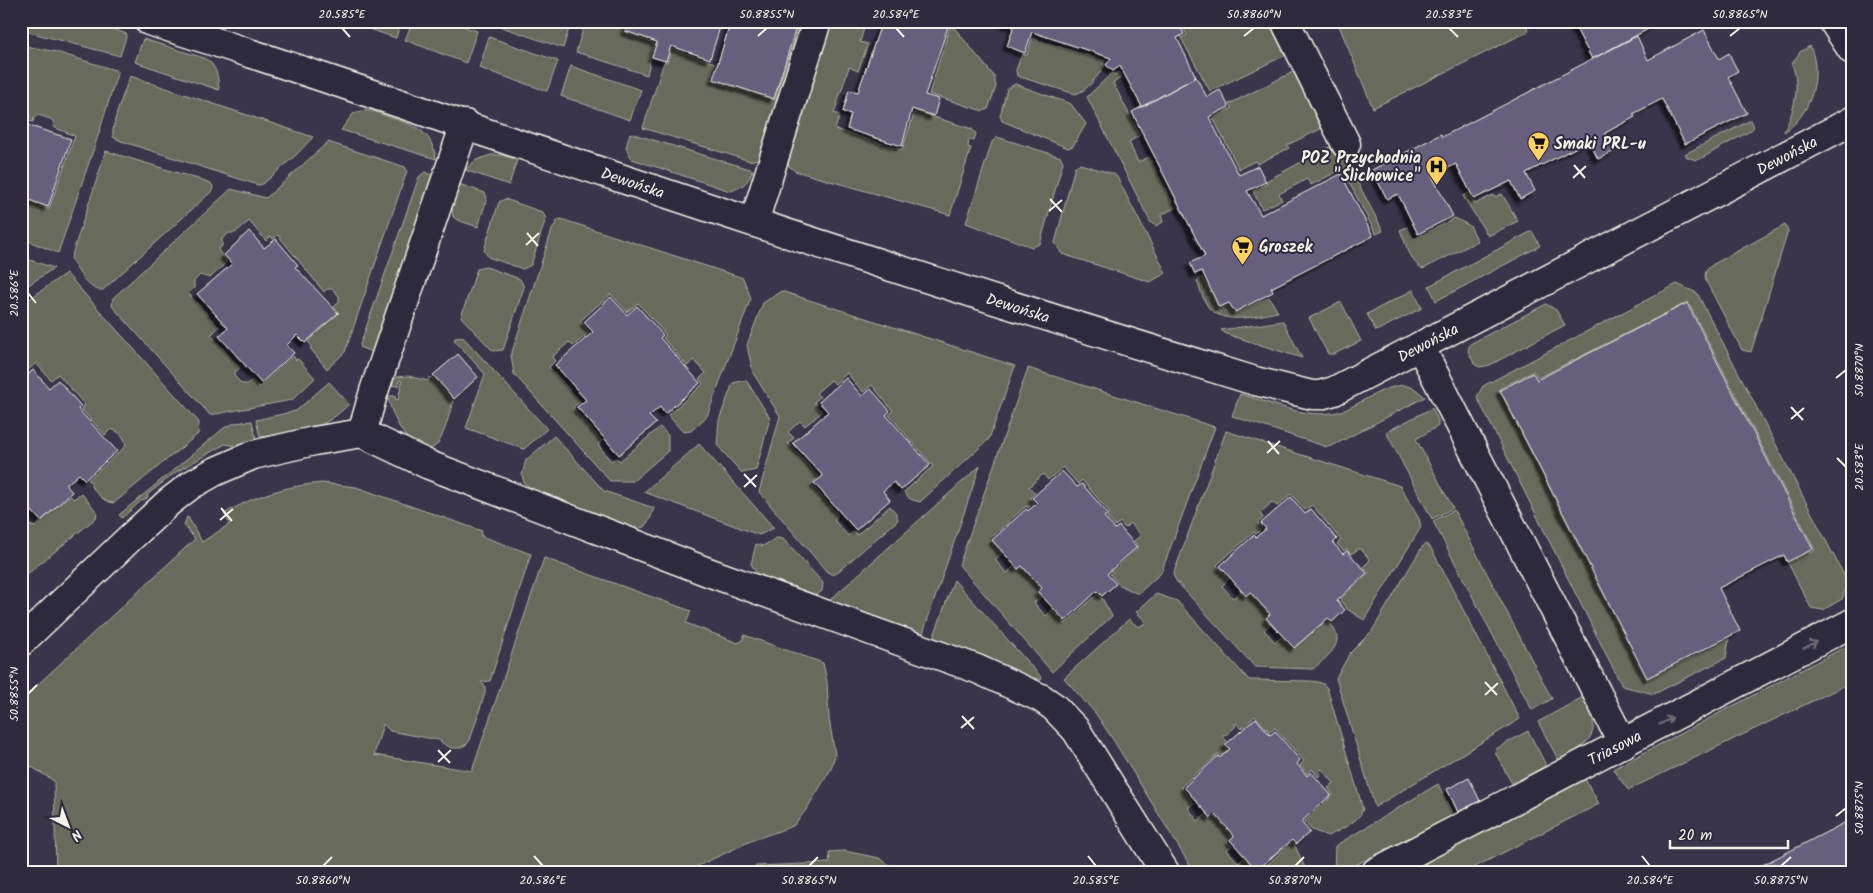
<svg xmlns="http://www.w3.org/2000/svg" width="1873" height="893" viewBox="0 0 1873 893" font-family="Kalam,sans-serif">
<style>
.green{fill:#676b5c;stroke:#aeaea2}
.building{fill:#66607e;stroke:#f4f1e8;filter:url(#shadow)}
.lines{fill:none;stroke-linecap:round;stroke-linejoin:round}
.minor-casing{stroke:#f4f1e8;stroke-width:31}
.minor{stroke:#2f2a3d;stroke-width:28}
.oneway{stroke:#747079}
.ticks{fill:none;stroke:#f4f1e8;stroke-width:2}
.labels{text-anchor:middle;stroke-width:4;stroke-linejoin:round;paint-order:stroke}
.poi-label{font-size:16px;font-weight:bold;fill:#f4f1e8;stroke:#2f2a3d;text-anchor:start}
.street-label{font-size:16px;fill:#f4f1e8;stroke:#2f2a3d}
.neatline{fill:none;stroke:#f4f1e8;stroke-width:2}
.ticks-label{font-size:12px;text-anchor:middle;fill:#f4f1e8}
</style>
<defs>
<filter id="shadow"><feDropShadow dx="-4.5" dy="4.5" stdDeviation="1" flood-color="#0009"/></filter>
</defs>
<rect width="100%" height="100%" fill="#3a354a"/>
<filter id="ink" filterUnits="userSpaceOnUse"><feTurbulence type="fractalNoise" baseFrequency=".02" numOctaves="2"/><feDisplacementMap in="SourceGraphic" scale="10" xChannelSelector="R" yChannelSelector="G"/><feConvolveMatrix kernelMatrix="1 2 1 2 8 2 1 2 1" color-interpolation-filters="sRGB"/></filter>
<g filter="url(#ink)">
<path class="green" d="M21,21H89L127,34L120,56L21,30Z
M346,21H401L396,38Z
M413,21H448L477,31L466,63L405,40Z
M494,21H569L571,22L563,48L493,24Z
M591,21H616L624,24L622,32L654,43L647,75L576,52L584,26L589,27Z
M800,21H804L758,159L750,161L643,128L664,62H667L672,49L715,63L710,80L774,100Z
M829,21H866L860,42L868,44L858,71L849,67L834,113L840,115L835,129L902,150L915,111L972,129L976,134L974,141L969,140L968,147L971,148L950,215L795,171L789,166L786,153Z
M1179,21H1272L1288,54L1210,91L1181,38L1187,35Z
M1337,21H1524L1529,31L1373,108Z
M951,24L994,76L996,87L988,109L983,111L929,94Z
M489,37L558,61L547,91L479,68Z
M1032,38L1105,61L1103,64L1105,66C1097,76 1088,91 1075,94L1017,76L1016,70L1022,54L1027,55Z
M143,39L204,58C217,65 218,76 219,90L135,62Z
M21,45L56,52L118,71L96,142L58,253L21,238V200L49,209L75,136L53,127L54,123L51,119L38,115L34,118L33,122L29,121L30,116L28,112L21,110Z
M1810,46C1823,75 1811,115 1784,132C1794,110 1801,88 1792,64L1800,52Z
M571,66L641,90L630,120L561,96Z
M1295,71L1323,128L1287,145L1289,148L1257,164L1255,161L1239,169L1213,118L1232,108L1229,104Z
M1118,72L1121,78L1113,83L1140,135L1129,142L1138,162L1149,157L1175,208L1161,215L1163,222L1156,226L1151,223L1087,97L1112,73L1115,75Z
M130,76L313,137L296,155L263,184L258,185L121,141L113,137C111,123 125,91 130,76Z
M1015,84L1071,104L1086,124L1073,146L1068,148L1002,121L1000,116L1007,89Z
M365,110C375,111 383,115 392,118C417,126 432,132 436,159L341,130L353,114Z
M1751,120L1754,127L1750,131L1700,159L1696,160L1687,157L1685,154Z
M630,133L753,170C749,182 742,188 730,191L632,159L626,148Z
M997,137L1061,157L1063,162L1040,244L1032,247L966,223L992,142Z
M328,142L405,167L407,171L345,352L327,369L310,348L312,346L308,342L339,313L334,307L339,302V296L332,289H327L324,292L278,235L273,239L271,236L266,241L249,221L235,233H229L222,239V246L218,250L227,262L210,278L200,275L194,281V288L188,293L219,327L211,335L240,368L235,372L234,376L242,384H247L252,380L259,387L293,356L296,360L298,359L315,378L292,400L210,415L112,306L113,298L231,189L266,198Z
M1337,143L1383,231L1376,234L1342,169L1311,185L1307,179L1279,194L1282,200L1262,209L1253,191L1267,184L1266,181Z
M106,151L211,183L213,187L212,191L103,290C89,292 76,269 71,258Z
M491,155H502L517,160L509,185L465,170L476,160Z
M1080,164L1114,174L1117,177L1166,273L1150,282L1062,254L1055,243L1075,166Z
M425,172L433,176L373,352L361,348L360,345L419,177Z
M459,184L485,193L487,198L478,227L460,221L453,217L452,206Z
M1468,193L1475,204L1493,195L1495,197L1502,194L1518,221L1488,236L1463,196Z
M505,199L542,212L546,218L531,265L523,269L488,257L484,250L499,202Z
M1455,218L1470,226L1478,241L1423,269C1411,264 1405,241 1400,230L1407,227L1414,239Z
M561,219L743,278L751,298L707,416L691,431L683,432L668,415L703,384L699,379L706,373L694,360L687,366L663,338L666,335L638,303L627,312L611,294L580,321L590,332L573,346L569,342L552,357L555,361L549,367L580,401L573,408L602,441L598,445L611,461L616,458L620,461L660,427L668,435V451L633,481H610L514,374L511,355L552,230L557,221Z
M1785,225L1788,231L1751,352L1742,350L1706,281C1704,274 1705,270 1712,265Z
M1532,231L1540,246L1436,301L1429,286Z
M21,257L54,268L21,290Z
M486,267L520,279L524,287L503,350L493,351L461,317L477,269Z
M66,273L199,422L198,434L114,503C103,503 97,492 90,485L92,483L88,480L126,446C125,437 120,432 111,429L105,435L81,409L85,405L58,374L51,380L36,363L23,374L21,372V305Z
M1202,277L1219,309L1228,306L1234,314L1269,297L1278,312C1258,315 1228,326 1210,309C1204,303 1200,289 1197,281Z
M1677,284L1697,293L1848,583L1842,599L1823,610L1811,608L1788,563L1815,550L1688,302L1538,378L1534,371L1499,389L1646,680L1729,639L1726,658L1654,694L1622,686L1477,397L1483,386Z
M1413,290L1422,308L1376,331L1367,314Z
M781,291L1015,366L989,439L920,502L910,499L904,492L933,466L889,415L893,411L872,385L863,392L847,373L835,384L831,380L816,393L820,397L814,402L822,412L805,426L800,421L788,432L794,438L788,443L819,477L811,484L838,515L834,520L848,536L854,531L857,535L890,506L896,513L898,520L834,575L827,572L759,492L780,416L753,373L747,345L763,303Z
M1341,302L1361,341L1334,354H1328L1309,318Z
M1546,304L1556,310L1565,325L1490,365L1480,367L1475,365L1468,351L1470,344Z
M1283,321L1302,358L1226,334L1221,330Z
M463,337L547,429L524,449L466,428L485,374L454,340L455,338Z
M1028,368L1215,427L1161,573L1139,593H1136L1118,584L1110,574L1139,547L1134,541L1141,535L1130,523L1125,528L1120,522L1115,526L1107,517L1110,513L1082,480L1078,484L1063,467L1048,480L1043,474L1029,487L1035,493L1030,498L1034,502L1028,508L1026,506L990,539L1002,553L995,560L1007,573L1014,566L1018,571L1023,568L1040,588L1036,593L1041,597L1034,603L1046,616L1052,610L1065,624L1097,594L1102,598L1112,616L1052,672L959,565Z
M408,376L428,381L429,377L432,378L453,401C450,411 443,442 434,447C411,460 390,413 388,396H395V399L398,400L402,381L399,380L398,386L389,385L397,377Z
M746,380L770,418L756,470L742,473L717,445L719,420L733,383Z
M329,382L349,404C319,434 300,431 260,437L256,420L296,411Z
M1404,385L1414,388L1425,397L1332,446L1327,447L1232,416L1240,394C1274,403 1312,423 1347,409C1366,400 1382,387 1404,385Z
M1432,408L1438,420V426L1416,439L1453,508L1432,519L1386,432Z
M252,421L256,439L237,446L225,444L176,472L147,495L148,497L143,501L142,500L122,518L119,515L224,428L235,423Z
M1226,431L1400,486L1419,519L1421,527L1364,620L1347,609L1340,600L1369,573L1363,567L1370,560L1360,548L1351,554L1347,549L1344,551L1337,544L1341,540L1312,505L1305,510L1291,494L1277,506L1272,502L1260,513L1263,518L1258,523L1262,528L1256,534L1254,532L1217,565L1229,579L1222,586L1233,598L1240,592L1246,598L1250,594L1268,614L1264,618L1270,624L1264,630L1275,642L1281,637L1293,650L1327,620C1349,642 1330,654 1313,669L1255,667L1177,582L1173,575Z
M554,436L604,491L654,508L650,519L644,527L636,529L538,493L524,483L522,475L526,460Z
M699,444L774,528L759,535L644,492Z
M980,466L922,636L830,602L832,598Z
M322,483L356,487L482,531L481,536L531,554L490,681L481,682L485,686V693L470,740L467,744L459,748H452L445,745L439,740L390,731L383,724L374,755L472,771L544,558L691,611L686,623L738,643L743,640L744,635L823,663L827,682L829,719L835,755L831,769L806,810L793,826L753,840L685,872H56L54,781L21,760V700L195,539L184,525L187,517H188L202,542L230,524L224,514C255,495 286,486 322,483Z
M81,493L97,512L96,518L21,579V518L28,525L35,527L70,496L74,499Z
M1454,510L1552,699L1532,710L1433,521Z
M776,538L783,539L823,583L822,591L816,595L757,574L751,564L756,544L763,546Z
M1426,544L1431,548L1520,719L1375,807L1336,678L1350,653L1372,631L1422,547Z
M954,580L1042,678L1041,680L1036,678L1035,679L933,639Z
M1156,594L1177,601L1249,680L1311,681C1318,682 1323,682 1327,688L1363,809C1359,822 1340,830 1328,836L1312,830L1304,822L1333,795L1328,788L1334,783L1322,769L1319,771L1321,774L1318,777L1312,769L1307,774L1300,765L1304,761L1275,728L1270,732L1255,716L1241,729L1236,723L1234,724L1236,726L1225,736L1224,734L1222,736L1227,741L1223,746L1228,750L1221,756L1218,754L1181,787L1194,803L1188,808L1198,821L1205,815L1210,820L1215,816L1232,837L1227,841L1232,846L1227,850L1239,863L1245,857L1249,863L1235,872H1194L1114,741L1096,714L1064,678L1129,619L1138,627L1144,624L1145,621L1136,612Z
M1845,647L1852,656V682L1628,790L1613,769Z
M1583,697C1605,732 1590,744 1559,761L1538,722Z
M1528,731L1545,763V766L1517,782H1511L1495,752L1496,749Z
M1584,777L1599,804L1465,872H1420L1427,860Z
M1438,784L1453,815L1342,872H1334L1335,846Z
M1292,842L1295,846L1307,872H1259Z
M844,851L879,858L900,872H742L756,866L830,863L829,852Z"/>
<path class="building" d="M622,21H722L710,59L671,46L666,61L652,57L657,42L625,31L627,23Z
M731,21H798L774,99L713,79Z
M882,21H950L925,95L939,99L934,116L912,109L902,146L847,129L851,114L843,112L849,90L858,92Z
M999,21H1177L1184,34L1177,38L1196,77L1142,107L1120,66L1113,71L1106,65L1111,58L1032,32L1025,53L1017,50L1007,46L1014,26Z
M1572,21H1652L1654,26L1592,59Z
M1704,30L1719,59L1729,53L1733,62L1738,71L1728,77L1747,113L1685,144L1662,99L1633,114L1635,117L1605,133L1614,151L1598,159L1589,141L1526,173L1535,191L1520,199L1511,181L1474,199L1456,164L1432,176L1453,216L1418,234L1398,194L1387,199L1372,170L1441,134L1442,137L1637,36L1648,60Z
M1196,77L1207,97L1220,90L1229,107L1209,117L1239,175L1258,166L1266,182L1247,191L1261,215L1341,174L1373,236L1271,288L1273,292L1235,312L1229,303L1219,307L1202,271L1195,274L1190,263L1205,256L1132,112Z
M21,123L71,139L48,207L21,197Z
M249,231L264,248L276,239L298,265L295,267L338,313L305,343L297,335L287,345L294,353L261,383L219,336L228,328L197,294L232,264L224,255Z
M611,297L627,315L637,306L663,335L660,338L700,383L665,414L660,407L649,416L656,423L619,455L577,407L586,400L555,365L593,332L584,322Z
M1687,303L1813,549L1787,562L1784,555L1719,588L1740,631L1647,678L1500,390L1533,373L1537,380Z
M458,354L478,377L454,399L433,375Z
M33,370L49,388L58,380L81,406L78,409L117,451L85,480L79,474L66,485L72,492L41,521L21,499V381Z
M846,378L862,396L871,389L890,411L886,415L930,465L901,490L894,482L883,491L890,500L856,530L814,483L823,476L793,443L828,412L819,402Z
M1062,471L1077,487L1082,484L1108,514L1104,517L1115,529L1119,526L1137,547L1107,574L1116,584L1102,596L1097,591L1065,621L1038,592L1042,588L1022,566L1018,569L992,540L1026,509L1028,511L1037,503L1032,498Z
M1291,497L1305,514L1311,509L1337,539L1333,543L1343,554L1347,551L1367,573L1337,601L1345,610L1332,622L1328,618L1294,648L1266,618L1270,614L1250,592L1246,596L1220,566L1254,535L1256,537L1266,529L1261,523Z
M1256,718L1270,735L1275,731L1300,760L1297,764L1307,776L1311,772L1331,795L1301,822L1310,832L1296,844L1292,840L1257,870L1230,840L1234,836L1215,814L1211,818L1184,787L1218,756L1220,758L1230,749L1225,745Z
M1469,778L1480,801L1458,812L1447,789Z
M1852,819V872H1749Z"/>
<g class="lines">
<defs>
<g id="minor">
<path id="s1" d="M149,21C308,70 463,126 620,178C831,249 1043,316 1255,381L1312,395H1320L1334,391L1852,121"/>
<path d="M1285,21L1346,144"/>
<path d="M1833,21L1852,50"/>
<path d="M754,222L817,21"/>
<path d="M1420,346L1623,744"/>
<path d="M362,433L374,391L465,124"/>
<path d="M21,642L130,538L169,502L191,485L214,472L253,455L314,441L362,433L429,465L708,572L977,669L1041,698L1054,707L1076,730L1165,872"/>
<path id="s2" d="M1376,872L1852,623"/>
</g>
</defs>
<use href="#minor" class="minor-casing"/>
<use href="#minor" class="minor"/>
</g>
<defs><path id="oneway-shaft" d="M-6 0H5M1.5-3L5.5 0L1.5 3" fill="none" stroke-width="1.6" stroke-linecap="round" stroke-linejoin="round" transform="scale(1.25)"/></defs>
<g class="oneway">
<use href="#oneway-shaft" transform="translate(1810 645) rotate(-28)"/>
<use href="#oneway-shaft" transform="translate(1666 721) rotate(-28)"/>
</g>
</g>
<path class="ticks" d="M342,28L350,37M896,28L904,37M1449,28L1458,37M758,36L767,28M1244,36L1254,28M1730,36L1740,28M1574,165L1585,178M1573,178L1586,166M1050,199L1062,212M1049,211L1062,200M527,233L538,246M526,245L539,233M28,293L36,303M1836,378L1846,370M1791,407L1803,420M1791,419L1804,408M1268,441L1279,454M1267,453L1280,441M1837,458L1846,467M744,474L756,487M744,487L757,475M221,508L232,521M220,520L233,509M1485,682L1497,695M28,694L37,685M1485,695L1498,683M962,716L974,729M961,728L974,717M438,750L450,763M438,762L451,750M1836,816L1846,808M534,856L543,866M1088,856L1096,866M1642,856L1650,866M323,866L332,857M809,866L818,857M1295,866L1304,857M1781,866L1791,857"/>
<defs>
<symbol id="supermarket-pin" viewBox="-11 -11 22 30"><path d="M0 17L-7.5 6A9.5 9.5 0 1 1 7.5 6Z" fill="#ffd166" stroke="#2f2a3d"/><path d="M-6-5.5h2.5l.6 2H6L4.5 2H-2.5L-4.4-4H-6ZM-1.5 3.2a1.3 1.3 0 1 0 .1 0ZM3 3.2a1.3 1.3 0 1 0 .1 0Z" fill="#111"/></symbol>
<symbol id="hospital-pin" viewBox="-11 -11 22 30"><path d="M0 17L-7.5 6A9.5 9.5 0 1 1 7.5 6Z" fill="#ffd166" stroke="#2f2a3d"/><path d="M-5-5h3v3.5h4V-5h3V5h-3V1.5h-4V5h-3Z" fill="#111"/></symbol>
</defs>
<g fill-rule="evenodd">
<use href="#supermarket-pin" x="1526" y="130" width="25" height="34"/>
<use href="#hospital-pin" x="1424" y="154" width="25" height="34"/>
<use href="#supermarket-pin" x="1230" y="234" width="25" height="34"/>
</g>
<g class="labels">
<g class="poi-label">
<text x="1554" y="149">Smaki PRL-u</text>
<text x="1421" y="163" text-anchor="end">POZ Przychodnia<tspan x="1421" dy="18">"Ślichowice"</tspan></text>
<text x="1259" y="252">Groszek</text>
</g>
<g class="street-label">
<text dy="6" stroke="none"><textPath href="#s1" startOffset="1755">Dewońska</textPath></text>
<text dy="6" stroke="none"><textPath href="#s1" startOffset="510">Dewońska</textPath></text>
<text dy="6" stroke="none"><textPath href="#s1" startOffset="915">Dewońska</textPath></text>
<text dy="6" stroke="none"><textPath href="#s1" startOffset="1350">Dewońska</textPath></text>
<text dy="6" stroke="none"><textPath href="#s2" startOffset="269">Triasowa</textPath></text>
</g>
</g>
<rect width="1873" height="893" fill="none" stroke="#2f2a3d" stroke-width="55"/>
<g transform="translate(68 826) rotate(138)" stroke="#2f2a3d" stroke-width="4" paint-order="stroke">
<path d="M0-4L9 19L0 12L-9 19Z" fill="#f4f1e8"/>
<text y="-8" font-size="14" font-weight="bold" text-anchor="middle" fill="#f4f1e8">N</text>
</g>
<path d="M1670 840v8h118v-8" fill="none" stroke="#f4f1e8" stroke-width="2.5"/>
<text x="1678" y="840" font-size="15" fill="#f4f1e8" stroke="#2f2a3d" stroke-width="4" paint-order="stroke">20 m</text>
<rect x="28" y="28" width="1818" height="838" class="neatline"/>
<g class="ticks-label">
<text x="342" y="18">20.585°E</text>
<text x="767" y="18">50.8855°N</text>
<text x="896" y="18">20.584°E</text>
<text x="1254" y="18">50.8860°N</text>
<text x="1449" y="18">20.583°E</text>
<text x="1740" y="18">50.8865°N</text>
<text transform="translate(14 293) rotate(-90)" y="4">20.586°E</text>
<text transform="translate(1859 370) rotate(-90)" y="4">50.8870°N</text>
<text transform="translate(1859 467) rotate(-90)" y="4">20.583°E</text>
<text transform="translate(14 694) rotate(-90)" y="4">50.8855°N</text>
<text transform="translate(1859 808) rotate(-90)" y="4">50.8875°N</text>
<text x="323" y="884">50.8860°N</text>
<text x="543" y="884">20.586°E</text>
<text x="809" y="884">50.8865°N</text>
<text x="1096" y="884">20.585°E</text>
<text x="1295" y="884">50.8870°N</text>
<text x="1650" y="884">20.584°E</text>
<text x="1781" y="884">50.8875°N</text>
</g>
</svg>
